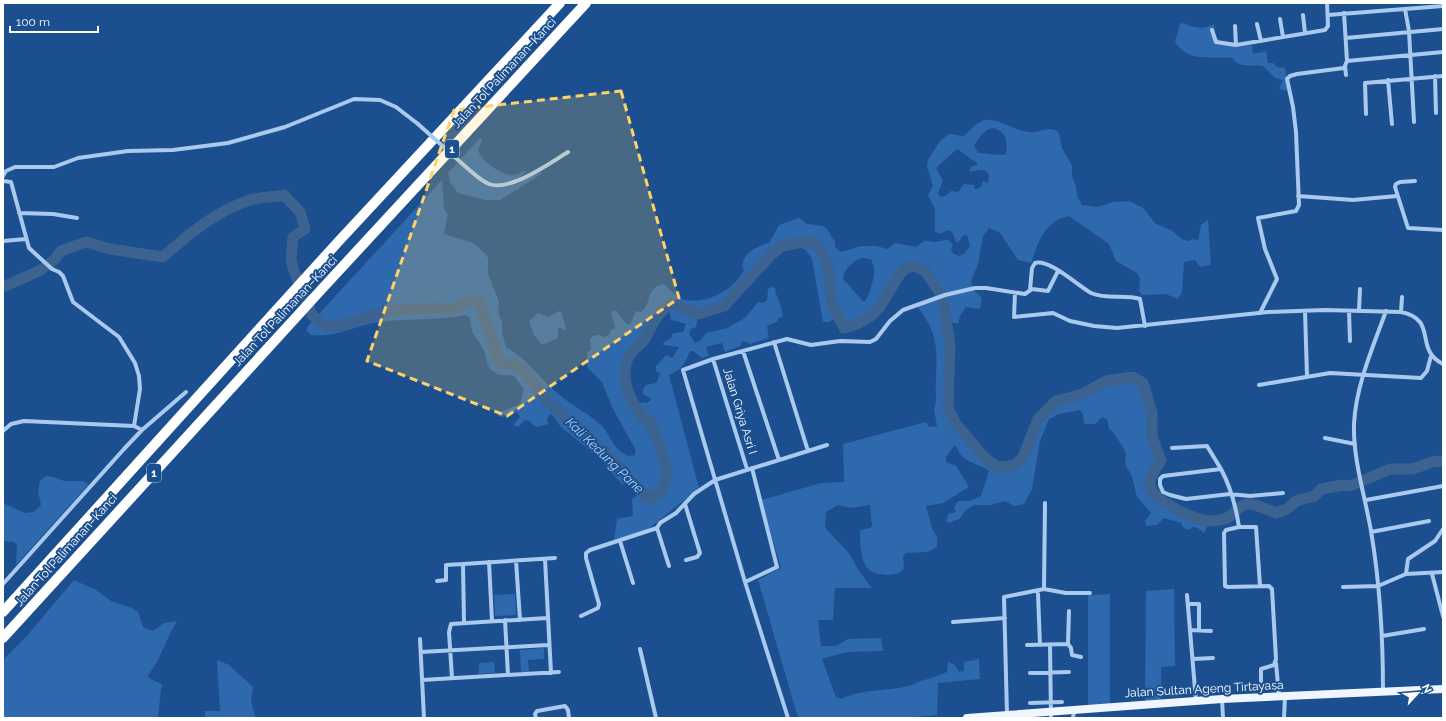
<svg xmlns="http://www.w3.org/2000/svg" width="1446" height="721" viewBox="0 0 1446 721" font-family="Raleway,sans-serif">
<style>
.green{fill:#2e69ad;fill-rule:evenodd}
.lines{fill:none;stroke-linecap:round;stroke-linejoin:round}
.river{stroke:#3c6290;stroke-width:11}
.minor{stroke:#a9c9ee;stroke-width:4}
.primary{stroke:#f0f6ff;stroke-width:8}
.motorway{stroke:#fff;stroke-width:10}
.minor-bridge{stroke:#a9c9ee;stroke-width:4}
.marked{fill:#ffd166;fill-opacity:0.2;stroke:#ffd166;stroke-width:3;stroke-dasharray:8 5;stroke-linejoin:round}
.labels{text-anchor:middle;stroke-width:4;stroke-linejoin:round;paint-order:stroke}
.shield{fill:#1b4f8f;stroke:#bbcadd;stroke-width:1}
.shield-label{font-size:11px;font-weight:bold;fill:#fff}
.street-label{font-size:12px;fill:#fff;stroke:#1b4f8f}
.water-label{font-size:13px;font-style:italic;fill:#b5d3f5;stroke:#1b4f8f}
</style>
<rect width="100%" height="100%" fill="#1b4f8f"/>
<path class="green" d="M1183,23C1194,28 1203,30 1214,24L1216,38L1237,47L1252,45L1253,54L1266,51L1268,63H1273L1277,67L1285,68L1289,91L1279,89L1283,80L1275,78L1263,66C1253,65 1237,68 1233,58C1211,56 1189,63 1175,42L1180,24Z
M984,120C1000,118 1013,131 1030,132C1041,133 1048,124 1059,133L1062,148L1072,166V176L1076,186L1077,196L1082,205L1098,207L1113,202L1129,201L1143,208L1156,224L1171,230L1183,240L1188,241L1193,239L1198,241L1201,225L1208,220L1211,265L1200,267L1195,260L1184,262L1182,292L1178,299L1166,294L1142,295L1139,291L1140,278L1137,273L1116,261L1109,244L1069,216C1044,221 1038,243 1031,263L1018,260L1000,233L989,228L983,236L978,264L971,281L973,289L982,298L980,309L966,307L960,316L958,324L950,322C948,313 947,303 943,295C936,277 914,251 897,274C888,286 882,304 870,314C863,320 854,323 845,325L834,303L831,272L826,255L820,245L808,238L781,244L770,253L722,304L698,311L673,301C658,307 651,323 644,336C640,344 633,348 627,355C625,358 625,363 624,367C620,387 630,405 642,421L648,422C657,447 677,476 650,496L643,491L609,454L548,398L525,369L515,362H503L499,355L480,300L469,299L451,307L437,306L391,308L339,324H326L317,316L442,180L444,209L448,214L444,234L473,243L485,253L488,258V274L499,302L498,312L502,322V333L506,347C528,359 541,381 561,396C573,407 592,415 603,427C611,438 615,451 629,456L635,455V449L612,407L602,382L587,367V352L591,350L590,339C595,334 598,334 604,337L609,335L611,330L615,328L611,312L616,310L625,323L630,325L636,311L641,312C653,303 644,289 663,284C669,288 673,295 680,298C703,307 734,291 744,270L742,265C745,252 757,246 769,243L779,225L799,218L807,224L823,226L827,229L835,242V247L841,252L861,246H877L887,249L895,243L916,247L924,241C928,240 931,242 934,242C943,243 946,235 953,245L951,250L954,254L959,256L964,254L970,246L967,235L962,236L961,240L956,243L953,233L948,230L939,234L935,231V209L928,195L933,186L927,166L928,160L940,141L949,134L964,136L975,125ZM994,128C1006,132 1008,142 1006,154C1002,156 984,153 978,153L974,146C978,139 985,128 994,128ZM957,149L977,163V165L970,167V172C977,171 985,167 989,175L988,183L983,181L981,187L977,189L974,188L975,185L964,184L958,192L951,191L945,196L940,197L938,193L943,181L936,168ZM863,258L871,259C872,262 874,266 874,269C875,276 869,298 864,302L843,279C844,269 853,260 863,258Z
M480,138L482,140L478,150C481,161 503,177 515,175C519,174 522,171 527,171L519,178L507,184V186C521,186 530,173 543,173L500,200H486L458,193L450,182L448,173Z
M807,243L817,248L822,257L827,273L830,304L837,320L835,319L828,322H823L812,259L806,250L796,246Z
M772,287L775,288C776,298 783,306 783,317L778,318V321L767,326L769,338L750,344L743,341L740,346L725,352L722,343L706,347L709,356L702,358L693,351H690C686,362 681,371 669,375L699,488L646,531L614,540L617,519L633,516L632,499L640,494L650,501C654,498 660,495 663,491C678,471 658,438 651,418L645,417L637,407L642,402L647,403L651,400L650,398L643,394V390L646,385L656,383L660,374L656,371V366L666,355L672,358L679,347L663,345V343L671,338L673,333L683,332L686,324L671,320L669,310L672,306L698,316L696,327L691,329L689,334L695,343L700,341L706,333L727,328L745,318L758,302L763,303L767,300L768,289Z
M940,297L947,344L945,408L954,425L984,460L995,468L1005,469L1016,467L1025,458L1040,420L1057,403L1081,397L1107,383L1132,379L1141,384L1150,413V438L1158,461C1154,468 1148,475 1148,483C1146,503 1193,519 1209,523L1204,533L1198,528L1193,527L1189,530L1184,528L1181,523L1164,518L1157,525L1146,526L1145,521L1151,513L1137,497L1132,477L1125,464L1126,454L1124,449L1113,432L1109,429L1107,419L1102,417L1095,424H1084L1083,415L1080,410L1059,414L1049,419L1040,441L1032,489L1024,504L1014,506L1005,501L990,505H974L965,511L959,519L949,523L946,521L948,514L956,512L954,507L958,501H969L981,496L989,471C980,464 967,463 960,454C958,451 957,448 955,445L946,457V462L956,466L969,487L943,503L926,506L932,528L937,537V547L928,552L907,553L903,556C903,560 905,565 903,569C898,577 878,576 871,571C860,564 860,542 860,530L870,528L872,526L870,505L850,508L838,505L826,512L825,526L827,530L849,553L859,571L872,588H835L833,620H818L821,646H836L848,639L881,638L883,651L847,652L822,659L836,697L842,699C858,689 890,691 909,686C913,685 917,682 921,681C930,678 938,676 947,672L948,662L955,665L959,672L964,671V662L979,659L980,679L938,683L937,715L907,718H798L758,580L781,568L761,500L821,483L844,482L843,444L926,422L929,427L937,426L934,409L936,401C934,360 945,341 917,306Z
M470,304H478L495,357L501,366H514L522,373L545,401L606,457L630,484H622L598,457L560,426L554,417L550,414L547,419L548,424L538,427L533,425L530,421L525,420L518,427L513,425L520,417L517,412L502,417L497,416L501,412L520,404L524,389L514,376C508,374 501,377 496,373C485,367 488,359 483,349C476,334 471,338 470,318L465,315C437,321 408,318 380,322C355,325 337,338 311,335L307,331V327L314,319L324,328H339L391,312L436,310L451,312Z
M559,311L562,313L566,329L565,331L558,327V338L542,345L534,335L529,321L538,313L548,317Z
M46,476C53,475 60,481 67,481C75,482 83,478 88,485L16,565L17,545L14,542L3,541V503L25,513L34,512L41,505L38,491L40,481Z
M74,580L96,590L111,601L132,608L138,612L143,627L153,631L164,623L177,621C166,638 161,660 148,675L149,678L163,685L161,688L158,718H3V660L26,637Z
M1174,589L1175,666L1161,667V700L1145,701L1146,591Z
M515,594L516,615L495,616L494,595Z
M1110,594V704L1088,706V595Z
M544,648V659L528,660L529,672H521L520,650Z
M217,660L229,665L253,687L251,702L256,718H205V711H220Z
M494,662L495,673L479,674V663Z"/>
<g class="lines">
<path class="river" d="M3,287L41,270L54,260L61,251L86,242L110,249L163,257C189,234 216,211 250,200C261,197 273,197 284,195L300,212L305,229L293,237L291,260L294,271L312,315L325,326H339L391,310L437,308L451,310L469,301L479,302L497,356L502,364H514L524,371L546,400L608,455L641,492L650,499C653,496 658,494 660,491C676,475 656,438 649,420L644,419C631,402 619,380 628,358C631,350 642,345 646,337C652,325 659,309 672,304L698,314L724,306L771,255L782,246L807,241L818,246L824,256L829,272L832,304L844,328L857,324L871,316L879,308L900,274L906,268L915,266L925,271L942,296L945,312L950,344L948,408L956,424L985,458L996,466L1005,467L1015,465L1023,457L1038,419L1056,401L1080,395L1106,381L1133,377L1143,383L1152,413V437L1161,461C1156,468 1148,478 1150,486C1155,502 1193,519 1209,521C1213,521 1223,520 1227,518C1235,514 1239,503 1250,504C1258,505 1268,510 1276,513L1287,509L1296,501L1315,496L1321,489L1343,485L1350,486L1390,469H1413L1432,462L1443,461"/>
<path class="minor" d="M1405,9L1409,31L1414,122
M1303,15L1305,33
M1328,15L1443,6
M1280,19L1283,37
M1257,24L1261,41
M1235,26L1236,45
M1212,30L1216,42L1236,45L1325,30L1328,26L1327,3
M1346,38L1443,29
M1347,61L1443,52
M1345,66L1346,75
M1435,76L1436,113
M1388,80L1392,124
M1366,114L1365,83L1443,76
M467,168C474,174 481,181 489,184C510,192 550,163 568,152
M3,176L6,171L15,167H54L78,158L128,151L173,150L228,143L285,127L354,99L380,100L396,107L418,124
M3,181L11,182L29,248L52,269L59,272L63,276L73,302L119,337L135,363L139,376L140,389L134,426
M1415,181L1400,182L1396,184L1395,187L1408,228L1443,230
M1298,196L1353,200L1397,196
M19,213L53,214L77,218
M3,241L26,239
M1030,290L1032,268L1035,263C1050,259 1078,286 1091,293C1107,300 1125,294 1140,299L1145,326
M1015,293L1014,317L1053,313L1070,321L1094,326L1117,328L1268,312L1325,310L1401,312C1439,320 1413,349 1443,364
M1305,311L1307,376
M1349,311L1350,341
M1359,311L1360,289
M1401,312L1402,297
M1260,313L1277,279L1265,249L1258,218L1296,211L1299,205L1296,132L1293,107L1287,79L1290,76L1297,74L1344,68L1347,61L1344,13
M774,342L808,451
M743,351L779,460
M713,359L747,469
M1259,385L1330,373L1421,378L1427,371L1431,356
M3,431L11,424L24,421L134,426L142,430
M1325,438L1355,444
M1172,448L1207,446L1221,469
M1366,500L1443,486
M685,504L700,553L697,557L686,560
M1239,527C1236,507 1230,486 1221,469L1163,476L1160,479V485L1163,492L1170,495L1186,499L1230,494L1250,496L1283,493
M657,528L669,566
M1371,532L1429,521
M620,541L633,583
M545,559L551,673
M516,561L520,620
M489,562L492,621
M1406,574L1408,559L1435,541L1443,529
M1432,574L1443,616
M437,581L446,580V565L463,564
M745,582L777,567L752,468
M3,584L124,449L142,430L186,392
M1260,586L1256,527H1239L1226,530L1224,533L1225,586L1228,587L1269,586L1272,589L1276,659L1274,665L1261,669V697
M1343,587L1378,586L1406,574L1443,572
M1044,589L1066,593H1090
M1038,594L1040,645
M1187,595L1196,701
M1188,604H1199V630
M1069,611L1068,644L1071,648L1072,655L1081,657
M581,616L598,608L599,604L586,558V553L590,550L657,528L660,523L676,513L694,494L715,480L827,445
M505,620L508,675
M464,622L463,564L555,558
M953,622L1005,618
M1190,630L1211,631
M1382,636L1424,629
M420,639L424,718
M1027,645L1068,644
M1050,646L1051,718
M640,649L656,718
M421,652L548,645
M1193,659L1213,658
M1276,663L1279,696
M1030,673L1069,672
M452,678L449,632L451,624L547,618
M422,680L559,672
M1383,691C1383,638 1380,584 1371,531C1365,496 1353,460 1354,424C1356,385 1373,347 1386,311
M1222,699L1223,718
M1030,703L1062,702
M1007,715L1004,597L1044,589L1045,503
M536,718L535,714L537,711L565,706L568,710L569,718
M788,718L745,582L683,370L713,359L787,339L811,345L840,341L870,342L876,339L890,321L903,310L945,295L975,288H986L1025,294L1032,289L1048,291L1058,271
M1073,718L1074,711
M1284,718L1285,697"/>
<path class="primary" d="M967,718L1222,699L1443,689"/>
<path class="motorway" d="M3,612L338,242L560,3
M3,638L320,291L586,3"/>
<path class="minor-bridge" d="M418,124L467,168"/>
</g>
<path class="marked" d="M621,91L679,298L507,416L367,361L454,110Z"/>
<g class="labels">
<g class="shield">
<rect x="445" y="140" width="14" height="18" rx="3"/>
<rect x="147" y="464" width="14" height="18" rx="3"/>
</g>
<g class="shield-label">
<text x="452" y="153">1</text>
<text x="154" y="477">1</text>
</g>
<g class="street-label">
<text transform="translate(504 73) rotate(-47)" y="4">Jalan Tol Palimanan–Kanci</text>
<text transform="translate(285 311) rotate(-47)" y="4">Jalan Tol Palimanan–Kanci</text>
<text transform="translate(740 411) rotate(73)" y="4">Jalan Griya Asri I</text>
<text transform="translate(66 550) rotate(-48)" y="4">Jalan Tol Palimanan–Kanci</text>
<text transform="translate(1204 689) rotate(-3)" y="4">Jalan Sultan Ageng Tirtayasa</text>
</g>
<g class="water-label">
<text transform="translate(605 455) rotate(44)" y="5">Kali Kedung Pane</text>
</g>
</g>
<rect width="1446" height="721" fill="none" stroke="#ffffff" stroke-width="8"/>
<g transform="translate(1418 693) rotate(64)" stroke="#1b4f8f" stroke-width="3" paint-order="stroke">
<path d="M0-3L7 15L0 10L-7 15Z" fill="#ffffff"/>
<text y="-6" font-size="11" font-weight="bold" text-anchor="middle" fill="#ffffff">N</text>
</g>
<path d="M10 26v6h88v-6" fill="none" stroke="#ffffff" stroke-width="2"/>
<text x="16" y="26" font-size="12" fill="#ffffff" stroke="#1b4f8f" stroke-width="3" paint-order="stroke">100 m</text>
</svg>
